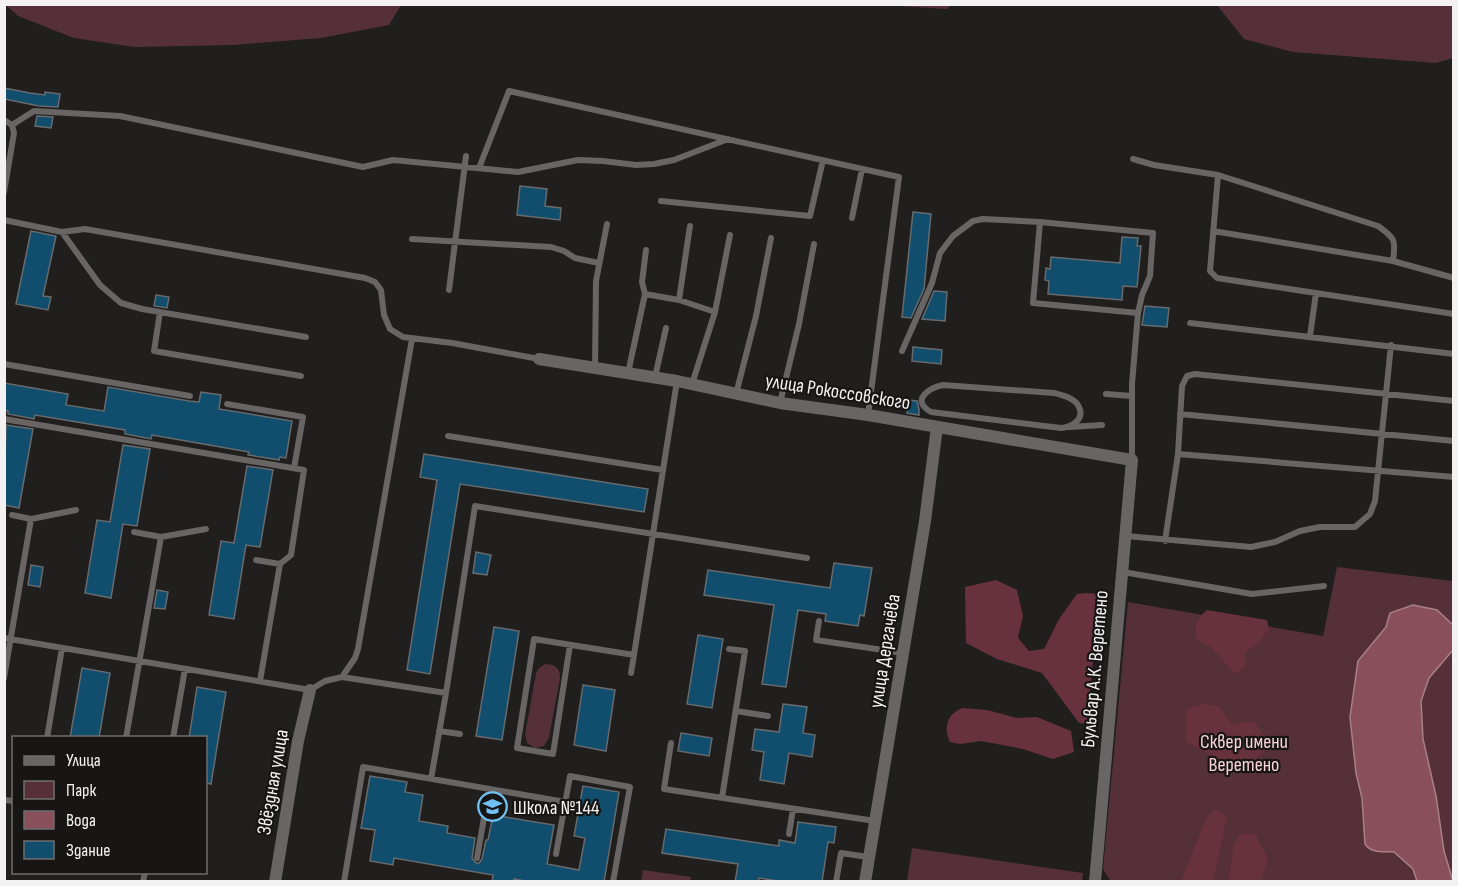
<svg xmlns="http://www.w3.org/2000/svg" width="1458" height="886" viewBox="0 0 1458 886" font-family="'Sofia Sans Condensed',sans-serif">
<style>
.green{fill:#553038}
.forest{fill:#67313d}
.water{fill:#894f5b;stroke:#a98088;stroke-width:1.5}
.building{fill:#114d6c;stroke:#676b6d;stroke-width:1.5}
.lines{fill:none;stroke-linecap:round;stroke-linejoin:round}
.service{stroke:#696565;stroke-width:6}
.minor{stroke:#696565;stroke-width:12}
.labels{text-anchor:middle;stroke-width:4.5;stroke-linejoin:round;paint-order:stroke}
.street-label{font-size:20px;fill:#f4f1f2;stroke:#181515}
.park-label{font-size:20px;fill:#f9d3d9;stroke:#181515}
.poi-label{font-size:20px;fill:#f4f1f2;stroke:#181515;text-anchor:start}
</style>
<rect width="100%" height="100%" fill="#211e1e"/>
<path class="green" d="M6,5H401L389,25L321,38L233,45L134,47L74,38L18,16Z
M881,5H951L947,9Z
M1217,5H1453V58L1436,63L1293,52L1244,39Z
M1337,567L1453,581V881L1111,882L1103,869L1128,602L1323,636Z
M545,664C555,664 560,668 560,678L549,738L544,746L535,748L527,743L525,734L536,674L538,669Z
M912,848L1083,873L1082,882L907,881Z
M643,870L691,877L690,881H641Z"/>
<path class="forest" d="M996,580L1017,590L1023,616L1018,638L1029,651L1044,649L1059,619L1077,594L1087,593L1099,594L1087,724L1079,723L1042,673L997,659L966,643L965,587Z
M1207,610L1267,620L1269,629L1259,642L1246,652L1245,667L1235,674L1211,647L1197,640C1194,625 1196,620 1207,610Z
M1201,704L1218,706L1232,724L1254,721L1271,746L1250,764L1217,758L1185,741L1187,709Z
M963,708L987,710L1017,718L1037,717L1071,731L1074,752L1053,759L1023,749L981,741L960,744L950,742C943,728 947,713 963,708Z
M1215,809L1227,817L1213,881H1181L1205,821Z
M1255,833L1268,859L1261,881H1229L1233,848L1240,834Z"/>
<path class="water" d="M1413,605L1437,610L1453,625V650L1429,678L1421,701L1423,739L1436,796L1444,851L1453,881H1417L1413,869L1394,852C1383,851 1372,854 1365,844L1362,798L1356,773L1350,717L1358,661L1386,627L1390,613Z"/>
<path class="building" d="M4,88L30,93L45,95V92L60,94L58,107L39,106L4,99Z
M37,116L53,117L51,128L35,126Z
M520,186L547,189L545,206L561,208L560,220L517,215Z
M913,212L931,214L924,289L911,318L902,317Z
M31,231L56,236L43,296L51,297L48,310L16,304Z
M1122,237L1138,238L1137,246H1141L1137,287L1123,286L1122,300L1048,294L1049,281L1045,280L1046,268L1050,269L1051,257L1120,263Z
M934,291L947,292L945,321L922,319Z
M156,295L169,297L167,308L154,306Z
M1145,306L1169,308L1167,327L1142,325Z
M913,347L942,350L941,364L912,361Z
M4,383L68,394L66,405L104,411L108,387L189,401L199,402L201,392L221,395L219,409L292,421L286,458L280,457L279,460L248,455L249,452L192,442L152,435L151,439L125,434V430L35,415L34,419L8,414V411L4,410Z
M908,400L917,401L919,409V415L907,413Z
M6,425L33,429L19,508L4,505Z
M123,445L150,449L137,526L123,524L111,598L85,593L97,520L110,522Z
M424,454L648,489L644,512L460,484L430,674L407,670L437,480L420,477Z
M247,466L273,470L260,547L246,545L234,619L209,615L221,541L234,543Z
M476,552L491,555L487,575L473,573Z
M834,563L872,568L864,616L860,615L858,626L825,621L826,614L798,610L786,687L762,684L774,605L704,595L708,570L830,588Z
M31,565L43,567L40,587L28,585Z
M157,590L168,592L165,609L154,608Z
M494,627L519,631L502,740L476,736Z
M698,635L723,639L712,708L687,704Z
M82,668L110,673L99,738H70Z
M583,685L615,690L606,751L574,745Z
M197,687L226,692L211,784L206,783V738H189Z
M783,704L807,707L803,733L815,735L812,757L789,753L784,784L760,780L764,752L752,750L755,729L779,732Z
M681,733L712,738L709,756L678,751Z
M370,776L407,782L405,792L423,795L419,821L448,826L447,833L475,838L472,858L476,863H479L482,859L486,840H488L493,815L554,825L547,864L579,870L585,838L574,836L583,786L619,792L604,882H530L514,879V882H492L493,875L394,858L393,865L370,861L375,830L361,828Z
M798,822L836,827L834,843L828,842L822,882H783L759,878L758,882H735L738,864L662,853L666,829L779,846V840L795,843Z"/>
<g class="lines">
<path class="service" d="M4,120L12,125L14,133L4,192
M12,125L34,111L120,116L363,167L393,160L518,172L578,160L603,161L636,165L654,164L674,160L728,139
M1133,159L1154,165L1218,175L1378,226C1395,238 1396,240 1393,261
M479,168L509,91L899,177L868,415
M1218,175L1210,271L1217,278L1454,314
M661,201L810,216L823,160
M852,218L862,169
M4,220L62,232L85,229L365,278L375,282L381,290L384,315L390,329L403,337L452,343L539,359
M1040,222L1033,303L1138,313
M1213,231L1393,261L1454,278
M62,232L100,285L121,303L142,309L306,337
M412,239L551,247L564,251L575,258L599,263
M449,290L466,156
M645,294L642,282L646,250
M679,300L690,226
M160,312L154,351L301,376
M1190,323L1454,354
M1310,336L1316,293
M902,351L932,283L940,253L953,236L973,221L983,219L1040,222L1153,233L1150,276L1142,295L1138,313L1132,384V460
M4,364L190,396
M595,368L596,281L607,224
M628,373L645,294L679,300L715,312
M655,377L666,328
M692,384L715,312L730,235
M943,385L1054,393C1062,395 1075,398 1079,407C1085,420 1071,427 1061,428L931,412C910,400 929,388 943,385Z
M736,394L756,316L771,238
M1106,394L1132,396
M780,403L799,324L814,244
M227,404L303,417L294,468
M1180,414L1454,441
M4,419L304,470L291,555L280,564L260,681
M1070,427L1102,425
M448,436L663,470
M1178,454L1454,477
M31,519L76,510
M1126,536L1251,547L1275,542L1300,531L1320,527H1355L1370,514L1375,501L1391,345
M161,537L206,529
M1165,541L1178,454L1182,386L1187,376L1195,374L1454,401
M256,560L280,564
M1123,572L1252,594L1324,586
M819,621L816,640L903,653
M4,638L310,690L325,681L342,677L446,693L475,506L807,558
M570,645L553,754L517,748L534,639L634,655L677,381
M631,673L634,655
M342,677L355,658L358,649L412,339
M4,678L31,519L12,515
M736,711L768,716
M439,731L460,734
M47,738L62,648
M126,738L161,537L134,532
M173,738L185,669
M671,743L664,789L875,821
M431,779L446,693
M722,798L745,651L729,649
M4,800L14,801
M789,834L793,809
M556,854L570,776L630,787L613,882
M477,858L489,789
M143,882L145,872
M344,882L363,767L565,802
M836,882L841,853L868,857"/>
<path class="minor" d="M539,359L677,381L780,403L868,415L1132,460L1095,882
M275,882L298,741L310,690
M865,882L925,521L937,427"/>
</g>
<defs>
<symbol id="school-ring" viewBox="-11 -11 22 22"><circle r="9.5" fill="#181515" stroke="#70c2f4" stroke-width="1.5"/><path d="M0-5L7-2L0 1L-7-2ZM-4 1L0 2.5L4 1V4Q0 6-4 4Z" fill="#70c2f4"/></symbol>
</defs>
<g fill-rule="evenodd">
<use href="#school-ring" x="476" y="790" width="33" height="33"/>
</g>
<g class="labels">
<g class="street-label">
<text transform="translate(838 391) rotate(9)" y="7">улица Рокоссовского</text>
<text transform="translate(884 651) rotate(-81)" y="7">улица Дергачёва</text>
<text transform="translate(1094 669) rotate(-85)" y="7">Бульвар А.К. Веретено</text>
<text transform="translate(272 782) rotate(-80)" y="7">Звёздная улица</text>
</g>
<g class="park-label">
<text x="1244" y="748">Сквер имени<tspan x="1244" dy="23">Веретено</tspan></text>
</g>
<g class="poi-label">
<text x="513" y="814">Школа №144</text>
</g>
</g>
<rect width="1458" height="886" fill="none" stroke="#f4f1f2" stroke-width="12"/>
<rect x="12" y="736" width="195" height="138" fill="#181515" stroke="#706d6d" stroke-width="1.5"/>
<rect x="24" y="756" width="30" height="9" fill="#696565" stroke="#706d6d" stroke-width="1.5"/>
<text x="66" y="766" font-size="18" fill="#f4f1f2">Улица</text>
<rect x="24" y="781" width="30" height="18" fill="#553038" stroke="#706d6d" stroke-width="1.5"/>
<text x="66" y="796" font-size="18" fill="#f4f1f2">Парк</text>
<rect x="24" y="811" width="30" height="18" fill="#894f5b" stroke="#706d6d" stroke-width="1.5"/>
<text x="66" y="826" font-size="18" fill="#f4f1f2">Вода</text>
<rect x="24" y="841" width="30" height="18" fill="#114d6c" stroke="#706d6d" stroke-width="1.5"/>
<text x="66" y="856" font-size="18" fill="#f4f1f2">Здание</text>
</svg>
